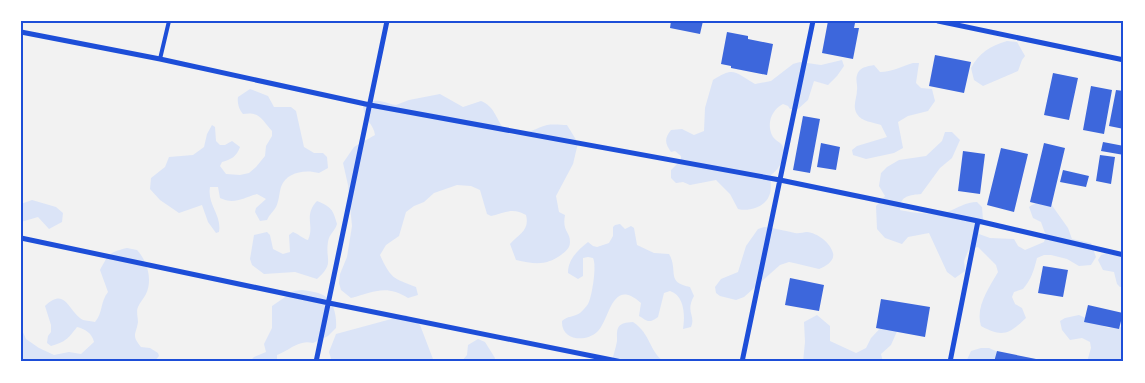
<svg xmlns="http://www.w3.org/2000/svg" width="1145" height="383" viewBox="0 0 1145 383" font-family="'PT Sans Narrow',sans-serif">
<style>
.green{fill:#dbe4f7}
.building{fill:#3d67dc}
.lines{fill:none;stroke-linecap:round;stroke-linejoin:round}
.service{stroke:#1d4ed8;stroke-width:4}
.minor{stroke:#1d4ed8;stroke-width:5}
.neatline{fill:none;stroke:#1d4ed8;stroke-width:2}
</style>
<rect width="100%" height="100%" fill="#f2f2f2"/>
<path class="green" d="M1007,41L1017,42L1025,56L1022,60L1018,71L983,86L974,80L971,68C979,53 990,46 1007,41Z
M842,60L844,66L837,76L828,85L814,81L808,100L798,109H790L788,106L783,104C771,110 766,125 773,137C776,141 780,142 782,145C789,156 778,170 771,175C770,182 772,190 769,196C765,207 749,212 738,209L730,194L716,180L690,185L683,182L676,183L671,178V170L681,160V156L675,151L671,152C665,143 664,139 671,130L682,129L694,135L704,131L705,108L713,80C734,66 735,72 755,84L771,81L793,64L800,62L821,65Z
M913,63H919L916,83L921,88L932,89L935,101L928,111L908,116L898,122L903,148L894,153L866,159L853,155L852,150L857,146L887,137L881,125C873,122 862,122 857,114C852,106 857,98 857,90C858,84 854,78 859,71C862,67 869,66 874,65L880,72C892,72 902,66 913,63Z
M250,89L268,96L274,107H291L296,111L304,147L314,153H323L327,157L328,168L319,173C305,169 286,172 281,187C279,194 279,201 276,207C273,212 269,215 267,220L260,221L255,212L256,208L266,199L257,194C243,198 234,205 220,198L218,187H210C207,205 222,215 219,232L216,233L208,222L202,205L179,213L160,200L150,189L151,178L165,167L169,157L193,155L204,147L207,134L212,125L215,127L216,141L220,145H225L232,141L240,147C236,157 232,159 222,162L220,166L226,174L240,175L249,173L256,167L265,156L266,146L272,136V131C262,120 260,111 243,114C239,110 237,102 238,97Z
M440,94L463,107L481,101C494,106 496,118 503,128C513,143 535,128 547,125C554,124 561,125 567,125L578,143L573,164L556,196L559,212L565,215C562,232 570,231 570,242C570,248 566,251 561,255C546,266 534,264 516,260L510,244C519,234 530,230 526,215C513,207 504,213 491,216L487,214L480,190L471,186L457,185L434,193L424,202L414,206L406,212L399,236L386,245L380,255C391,279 393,278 416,287L418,295L408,298C386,284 374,292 351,298L341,290L339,283L340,274L347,257L352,226L348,185L343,163L354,147L375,135C374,125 365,120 363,107C376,96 381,102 396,105L409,100Z
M945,132H952L960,140L952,158L940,168L921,194C910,195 899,196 900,210C912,213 936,215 947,212C958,208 966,202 977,202L982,207L983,220L978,230L979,234L990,238L1014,239L1018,246L1025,250L1044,242L1046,236L1041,222L1033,218L1029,207C1036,201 1043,202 1051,204L1068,228L1072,239L1091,243L1096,257L1091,265L1079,266L1067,259L1051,255H1044L1037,258C1034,270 1031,280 1023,289L1014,292L1012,297L1015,304L1022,308L1026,318C1009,334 1003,338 981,326C975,307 989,288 998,272L996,265L978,247L969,249L964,261L965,271L955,278L947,272L929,233L908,237L902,244L885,238L877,229L876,206L885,196L879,186L881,173L887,167L899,160L926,156L942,141Z
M32,200L56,207L63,213L62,222L49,229L38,217L21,222V204Z
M317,201C331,207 333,209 337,224C335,231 329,234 328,242C325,260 335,263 317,279L295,272L264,274L252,265L250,259L254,235L267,232L270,235L273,249L283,254L290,252L289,235L293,232C299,234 303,239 308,240C315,225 303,216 317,201Z
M620,224L625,229L631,226L634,228L637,245L654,253L669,254C679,271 665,282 690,287L694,296C685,312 696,315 691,327L683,329C685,316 685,296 670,291L664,293L658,317C648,324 648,321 639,316L641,303C611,276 610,321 597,332C585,343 561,340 562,321C567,316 574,317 580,313C582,311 586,307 588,304C592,297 597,265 593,258L588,257L583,258V276L578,279L568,273C568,259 578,250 588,242L593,246L597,247L609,243L613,236V227L615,225Z
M764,227C775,228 785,231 795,233C799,234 803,232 807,232C817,233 830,242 833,253C835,261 826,266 819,269L794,263L789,262L780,265L744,297L736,300L720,296L716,293L715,287L721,279L738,272L746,246L758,229Z
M127,248L137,250C147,261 153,279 146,294C144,298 140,302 138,307C136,311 138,318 138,322C136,335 131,335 141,347L150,348L158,353L159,356L154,362L137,359L132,362H21V328L26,339L39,348L54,355L69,352L81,354L94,342C92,333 85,329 77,327C68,339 65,342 51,346L47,343L48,336L51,332V325L45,306C66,286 68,312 83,320C86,321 92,321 95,322C103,313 100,302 108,292L100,270C108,255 109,252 127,248Z
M1106,253H1115L1119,257H1124V287H1120L1117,284L1114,272L1103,270L1098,260L1101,255Z
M302,290C309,291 317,292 323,295C334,300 337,317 336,328L328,336L313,343C299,339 290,350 277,355V362H249L254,357L266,352L264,344L272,328V306L294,291Z
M406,315L420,325L433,359L440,362H332L329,352L336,334Z
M817,315L830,326V341L856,353L866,348L871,338L887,321L898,329L891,345L881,354L883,362H803L805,342L804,322Z
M1079,315L1108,328L1124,327V362H1087L1091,348L1090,342L1082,338L1070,340L1062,330L1060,321L1065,318Z
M633,322C651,334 649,351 664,362H612C613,355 616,348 617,341C617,328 616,323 633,322Z
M478,339L485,342L495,358L494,362H461L467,355L468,345Z
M981,348H989L998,352L1001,362H966L971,351Z"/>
<path class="building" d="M671,21H703L700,34L670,28Z
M828,21L855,23L854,28H859L853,59L822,53Z
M727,32L748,36V39L773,44L767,75L731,68V66L721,64Z
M935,55L971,62L964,93L929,86Z
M1053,73L1078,78L1069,120L1044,115Z
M1091,86L1112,90L1104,134L1083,130Z
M1116,90L1124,91V129L1109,126Z
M803,116L820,119L810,173L793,170Z
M1103,142L1124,146V155L1101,151Z
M821,143L840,147L836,170L817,167Z
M1044,143L1065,148L1051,207L1030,202Z
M1001,148L1028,154L1014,212L987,205Z
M963,151L985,154L980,194L958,191Z
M1100,155L1115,157L1111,184L1096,181Z
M1063,170L1089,176L1086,187L1060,182Z
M1043,266L1068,270L1063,297L1038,293Z
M790,278L824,285L819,311L785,305Z
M881,299L930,307L925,337L876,328Z
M1088,305L1123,313L1119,329L1084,322Z
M997,351L1036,359L1035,362H994Z"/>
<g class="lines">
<path class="service" d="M160,59L169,21"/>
<path class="minor" d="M938,21L1124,60
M21,32L160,59L370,105L780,180L978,221L1124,255
M21,238L329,303L622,362
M316,362L387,21
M742,362L813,21
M950,362L978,221"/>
</g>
<rect width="1145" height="383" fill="none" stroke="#ffffff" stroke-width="45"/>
<rect x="22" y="22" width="1100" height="338" class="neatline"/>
</svg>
